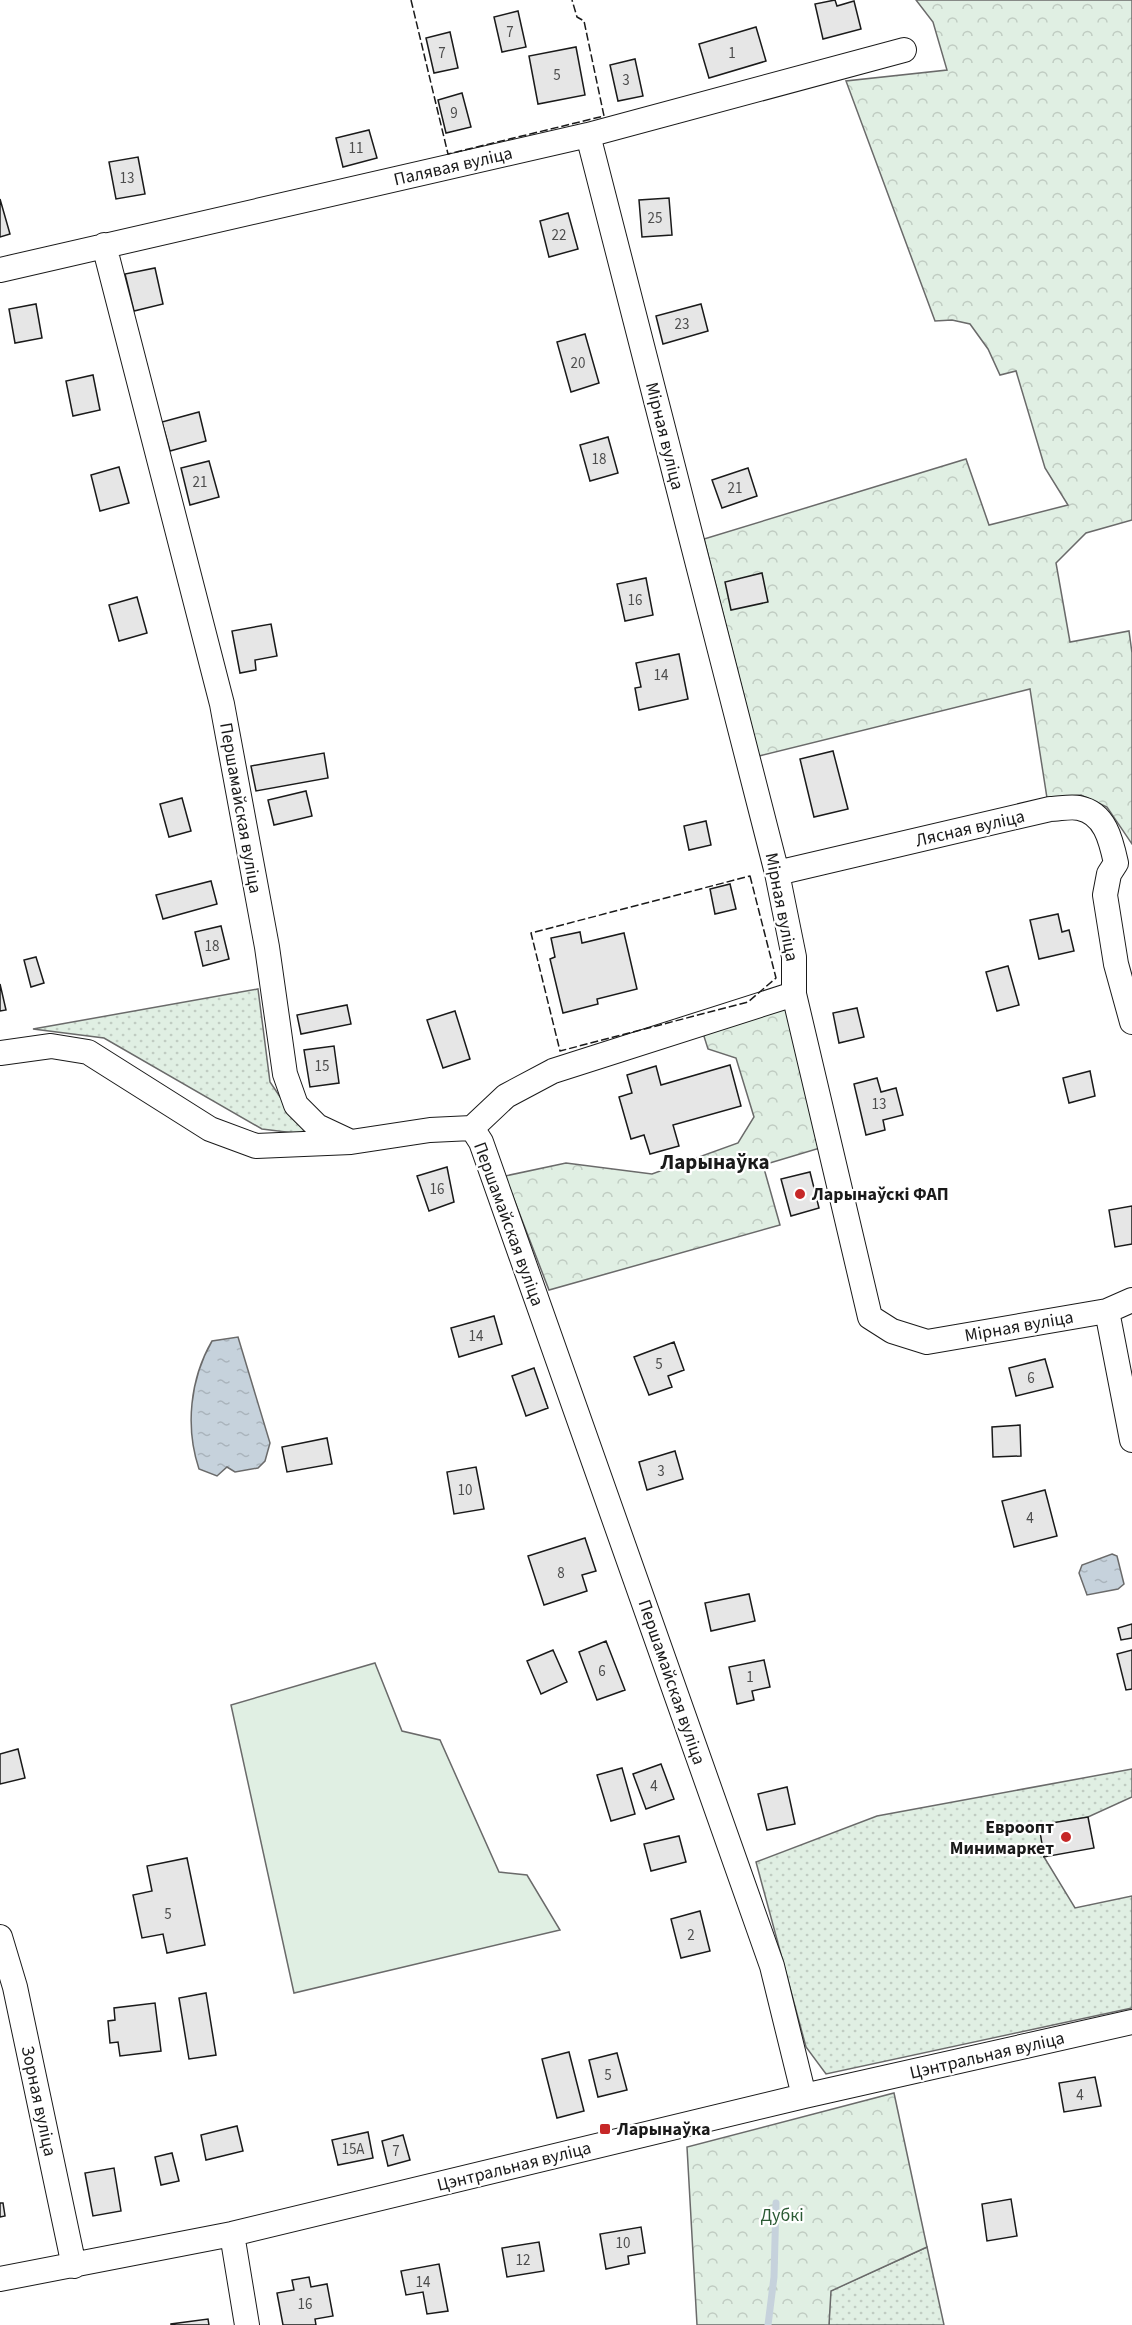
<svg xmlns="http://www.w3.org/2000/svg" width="1132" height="2325" viewBox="0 0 1132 2325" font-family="'Source Sans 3',sans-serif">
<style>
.grass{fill:url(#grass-dots);stroke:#6a6a6a;stroke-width:1.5}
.forest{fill:url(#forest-crowns);stroke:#6a6a6a;stroke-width:1.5}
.green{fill:#e0efe3;stroke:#6a6a6a;stroke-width:1.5}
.water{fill:url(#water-ripples);stroke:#6a6a6a;stroke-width:1.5}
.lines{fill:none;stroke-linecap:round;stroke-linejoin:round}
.stream{stroke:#c6d2dc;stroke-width:7}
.building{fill:#e6e6e6;stroke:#1a1a1a;stroke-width:1.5}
.minor-casing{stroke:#1a1a1a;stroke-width:26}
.minor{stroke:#fff;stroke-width:24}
.fence{stroke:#1a1a1a;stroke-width:1.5;stroke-dasharray:8 3;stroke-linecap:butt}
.poi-dot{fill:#c62828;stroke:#fff;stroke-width:2}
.labels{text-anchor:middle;stroke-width:4.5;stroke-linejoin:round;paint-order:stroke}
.number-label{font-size:15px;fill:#4d4d4d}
.street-label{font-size:18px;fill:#1a1a1a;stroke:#fff}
.poi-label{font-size:18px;font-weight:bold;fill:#1a1a1a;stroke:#fff;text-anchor:start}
.park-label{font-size:18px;fill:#2b5a34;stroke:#fff}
.quarter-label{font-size:21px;font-weight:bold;fill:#1a1a1a;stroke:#fff}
</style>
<defs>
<pattern id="grass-dots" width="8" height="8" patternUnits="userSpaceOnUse" patternTransform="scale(1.5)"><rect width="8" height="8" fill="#e0efe3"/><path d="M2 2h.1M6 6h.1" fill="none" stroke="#c0ccc2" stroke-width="1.8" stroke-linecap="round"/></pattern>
<pattern id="forest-crowns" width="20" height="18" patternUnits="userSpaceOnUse" patternTransform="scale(1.5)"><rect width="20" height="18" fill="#e0efe3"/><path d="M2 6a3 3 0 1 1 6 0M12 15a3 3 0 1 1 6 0" fill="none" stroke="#c0ccc2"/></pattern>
<pattern id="water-ripples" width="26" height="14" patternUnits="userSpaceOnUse" patternTransform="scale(1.5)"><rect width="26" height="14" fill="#c6d2dc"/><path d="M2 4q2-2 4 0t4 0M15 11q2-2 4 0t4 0" fill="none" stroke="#aab4bc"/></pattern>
</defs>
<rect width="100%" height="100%" fill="#fff"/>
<path class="grass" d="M258,989L270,1082L295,1119L318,1136L262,1129L104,1038L33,1029Z
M1132,1769V1797L1088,1817L1040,1825L1044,1857L1075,1908L1132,1896V2008L826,2074L806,2047L756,1862L877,1816Z
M927,2247L944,2325H829L830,2291Z"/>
<path class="forest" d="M916,0H1132V520L1086,533L1056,563L1070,642L1129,631L1132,653V844L1107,807L1081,795L1047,798L1030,689L759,756L704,539L966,459L989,525L1068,505L1045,468L1016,371L1000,375L988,349L970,324L952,320L935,321L846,81L947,70L933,22Z
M788,1005L820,1148L763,1165L780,1225L549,1290L505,1176L566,1163L652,1174L738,1143L754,1117L736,1058L708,1049L702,1030Z
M894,2093L927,2247L831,2291L829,2325H697L687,2147Z"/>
<path class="green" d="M375,1663L402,1731L440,1740L499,1872L527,1875L560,1930L294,1993L231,1705Z"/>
<path class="water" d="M238,1337L270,1443L265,1461L258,1468L235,1472L227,1467L217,1476L199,1469C185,1427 190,1379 212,1341Z
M1112,1554L1117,1556L1124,1584L1118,1589L1087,1595L1079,1573L1082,1565Z"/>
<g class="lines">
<path class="stream" d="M768,2325L774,2277L776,2203"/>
</g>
<path class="building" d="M835,0L837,6L854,1L861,29L823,39L815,4Z
M518,11L526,47L502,52L494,17Z
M756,27L766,61L709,78L699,44Z
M450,32L458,68L434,73L426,38Z
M576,47L585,95L538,104L529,56Z
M635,59L643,96L618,101L610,65Z
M462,93L471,127L446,133L438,100Z
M369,130L377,158L343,167L336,138Z
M138,157L145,194L116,199L109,162Z
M669,198L672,235L642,237L639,200Z
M0,199L10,234L0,237Z
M568,213L578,249L549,257L540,221Z
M155,268L163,304L134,311L125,274Z
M36,304L42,338L15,343L9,309Z
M701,304L708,331L663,344L656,316Z
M585,334L599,383L571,392L557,342Z
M93,375L100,410L73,416L66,381Z
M199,412L206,441L170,451L162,422Z
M608,437L618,473L590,481L580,445Z
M209,461L219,497L190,505L181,468Z
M119,467L129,503L100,511L91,475Z
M748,468L757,496L722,508L712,480Z
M762,573L768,602L731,610L725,582Z
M646,578L653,615L625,621L617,584Z
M137,597L147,633L119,641L109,605Z
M271,624L277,656L255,660L256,670L240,673L232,631Z
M679,654L688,699L639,710L635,688L641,687L636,663Z
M833,751L848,809L814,817L800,759Z
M324,753L328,778L256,791L251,766Z
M306,791L312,816L274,825L268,800Z
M182,798L191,831L169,837L160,804Z
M706,821L711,845L689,850L684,826Z
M211,881L217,904L163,919L156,895Z
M730,884L736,909L715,914L710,889Z
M1058,914L1062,932L1069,930L1074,951L1039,959L1030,920Z
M221,926L229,959L203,966L195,932Z
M580,932L582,943L624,933L637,989L597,999L598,1004L563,1013L550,959L555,957L551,938Z
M36,957L44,983L31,987L24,960Z
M1008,966L1019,1005L997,1011L986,972Z
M0,984L6,1010L0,1011Z
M347,1005L351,1024L301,1034L297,1015Z
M857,1008L864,1037L839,1043L833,1013Z
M455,1011L470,1059L443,1068L427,1020Z
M334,1046L339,1083L310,1087L304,1050Z
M730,1065L741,1106L673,1125L679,1146L650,1154L644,1135L631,1139L619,1097L632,1093L627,1075L656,1066L661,1085Z
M1090,1071L1095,1096L1069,1103L1063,1078Z
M877,1078L881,1092L896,1088L903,1115L883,1120L885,1130L866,1135L854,1084Z
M447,1167L454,1202L429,1211L417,1176Z
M810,1172L819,1208L791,1216L781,1179Z
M1132,1206V1244L1115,1247L1109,1210Z
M494,1316L502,1344L459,1357L451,1328Z
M674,1342L684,1370L668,1376L672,1387L649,1395L634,1357Z
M1045,1359L1053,1387L1016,1396L1009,1368Z
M534,1368L548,1408L526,1416L512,1376Z
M1020,1425L1021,1456L993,1457L992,1427Z
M327,1438L332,1464L287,1472L282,1447Z
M675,1451L683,1479L647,1490L639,1462Z
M476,1467L484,1509L454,1514L447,1472Z
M1045,1490L1057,1536L1014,1547L1002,1501Z
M585,1538L596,1571L582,1575L587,1591L544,1605L528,1556Z
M749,1594L755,1621L711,1631L705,1603Z
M1132,1624V1638L1121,1640L1118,1628Z
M606,1641L625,1690L597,1700L579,1652Z
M553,1650L567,1682L541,1694L527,1661Z
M1132,1650V1689L1126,1690L1117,1654Z
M764,1660L770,1687L752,1691L754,1700L737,1704L729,1667Z
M18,1749L25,1778L0,1784V1754Z
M661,1764L674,1799L646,1809L633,1774Z
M622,1768L635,1814L611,1821L597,1775Z
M787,1787L795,1824L767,1830L758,1794Z
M1088,1817L1094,1848L1044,1857L1039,1825Z
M679,1836L686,1862L651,1871L644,1844Z
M187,1858L205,1945L167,1953L163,1934L142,1938L133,1895L152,1891L147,1866Z
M700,1911L710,1951L681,1958L671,1919Z
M206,1993L216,2055L189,2059L179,1998Z
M155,2003L161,2051L120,2056L118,2042L110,2043L108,2021L115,2020L114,2008Z
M569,2052L584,2111L557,2118L542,2059Z
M617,2053L627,2090L598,2097L589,2060Z
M1095,2077L1101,2106L1064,2112L1059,2083Z
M237,2126L243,2151L206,2160L201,2135Z
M368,2132L373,2158L338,2165L332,2140Z
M403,2135L410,2160L388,2166L382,2141Z
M172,2153L179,2181L161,2185L155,2157Z
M114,2168L121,2211L93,2216L85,2173Z
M1011,2199L1017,2236L987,2241L982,2204Z
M0,2203H3L5,2216L0,2217Z
M641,2227L645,2253L628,2256L629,2264L606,2269L600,2234Z
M539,2242L544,2271L507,2277L502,2248Z
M439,2264L448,2311L427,2314L423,2292L406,2295L401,2271Z
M309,2277L311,2287L327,2284L333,2316L315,2319L316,2325H283L277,2293L294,2290L292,2280Z
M208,2319L209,2325H171V2324Z"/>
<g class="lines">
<defs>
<path id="minor" d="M588,135L777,873L794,957V994L870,1317L892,1331L927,1342L1107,1311L1132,1300
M104,245L222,704L267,947L285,1074L296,1105L317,1126L349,1141
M0,270L588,135L904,50
M1116,863L1109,874L1105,895L1116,964L1132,1022
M777,873L1050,809C1059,809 1070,806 1079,808C1105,813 1111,840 1116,863
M0,1053L51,1046L88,1052L210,1129L256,1146L351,1142L430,1130L472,1128L481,1142L772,1966L804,2096
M472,1128L506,1096L553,1071L794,994
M1107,1311L1132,1440
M0,1937L15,1987L74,2266
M232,2234L247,2325
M0,2279L232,2234L804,2096L1132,2022"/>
</defs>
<use href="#minor" class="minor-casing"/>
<use href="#minor" class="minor"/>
<path class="fence" d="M411,0L448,154L604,116L584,21L577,17L572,0
M750,876L776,978L748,1002L560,1051L531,933Z"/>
</g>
<g class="poi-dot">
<circle cx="800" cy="1194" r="6"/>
<circle cx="1066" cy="1837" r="6"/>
<rect x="599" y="2123" width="12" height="12" rx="3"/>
</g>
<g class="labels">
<g class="number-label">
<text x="510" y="37">7</text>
<text x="442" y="58">7</text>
<text x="732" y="58">1</text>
<text x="557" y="80">5</text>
<text x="626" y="85">3</text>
<text x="454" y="118">9</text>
<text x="356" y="153">11</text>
<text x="127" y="183">13</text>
<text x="655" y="223">25</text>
<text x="559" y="240">22</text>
<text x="682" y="329">23</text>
<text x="578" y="368">20</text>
<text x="599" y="464">18</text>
<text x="200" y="487">21</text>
<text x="735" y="493">21</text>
<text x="635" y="605">16</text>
<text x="661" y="680">14</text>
<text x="212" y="951">18</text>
<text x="322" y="1071">15</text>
<text x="879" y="1109">13</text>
<text x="437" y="1194">16</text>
<text x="476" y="1341">14</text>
<text x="659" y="1369">5</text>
<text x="1031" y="1383">6</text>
<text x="661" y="1476">3</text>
<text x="465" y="1495">10</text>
<text x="1030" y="1523">4</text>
<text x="561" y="1578">8</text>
<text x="602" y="1676">6</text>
<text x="750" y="1682">1</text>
<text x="654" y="1791">4</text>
<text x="168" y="1919">5</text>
<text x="691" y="1940">2</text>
<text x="608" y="2080">5</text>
<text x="1080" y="2100">4</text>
<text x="353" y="2154">15А</text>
<text x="396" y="2156">7</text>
<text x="623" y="2248">10</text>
<text x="523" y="2265">12</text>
<text x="423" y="2287">14</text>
<text x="305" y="2309">16</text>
</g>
<g class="street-label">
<text transform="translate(453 166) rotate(-13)" y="6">Палявая вуліца</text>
<text transform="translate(665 436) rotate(76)" y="6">Мірная вуліца</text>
<text transform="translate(241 808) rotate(80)" y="6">Першамайская вуліца</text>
<text transform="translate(970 828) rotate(-13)" y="6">Лясная вуліца</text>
<text transform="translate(782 907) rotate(79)" y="6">Мірная вуліца</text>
<text transform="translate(509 1224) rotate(70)" y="6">Першамайская вуліца</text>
<text transform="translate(1019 1326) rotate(-10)" y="6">Мірная вуліца</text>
<text transform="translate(672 1682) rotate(71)" y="6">Першамайская вуліца</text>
<text transform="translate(987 2055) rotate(-13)" y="6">Цэнтральная вуліца</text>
<text transform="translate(39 2101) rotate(78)" y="6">Зорная вуліца</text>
<text transform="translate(514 2166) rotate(-14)" y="6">Цэнтральная вуліца</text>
</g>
<g class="poi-label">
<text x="812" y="1200">Ларынаўскі ФАП</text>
<text x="1054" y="1833" text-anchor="end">Евроопт<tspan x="1054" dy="21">Минимаркет</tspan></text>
<text x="617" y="2135">Ларынаўка</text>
</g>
<g class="park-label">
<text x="782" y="2221">Дубкі</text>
</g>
<g class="quarter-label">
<text x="715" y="1169">Ларынаўка</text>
</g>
</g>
</svg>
